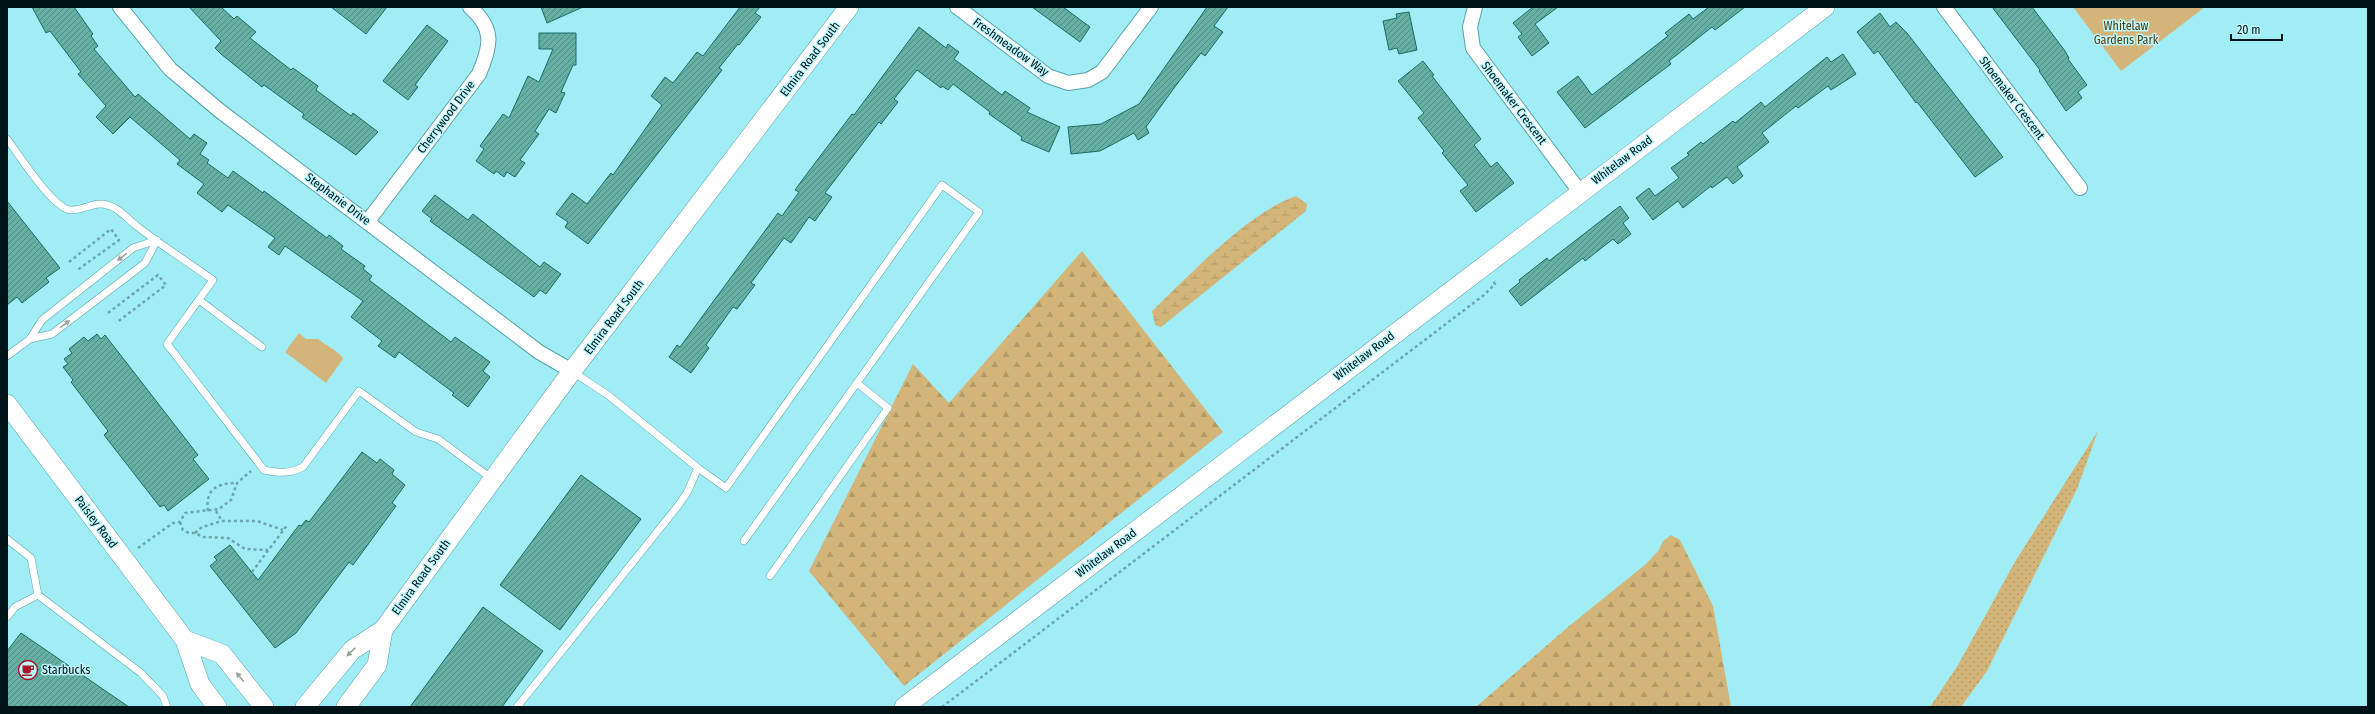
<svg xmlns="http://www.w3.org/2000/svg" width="2375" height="714" viewBox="0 0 2375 714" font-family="'Fira Sans Condensed',sans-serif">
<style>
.grass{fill:url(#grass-dots)}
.forest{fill:url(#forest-firs)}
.wetland{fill:url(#wetland-marsh)}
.green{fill:#d3b579}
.building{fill:url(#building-hatch);stroke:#1b6b62}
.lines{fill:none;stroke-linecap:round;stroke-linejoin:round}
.lane-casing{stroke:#57a2aa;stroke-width:8}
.street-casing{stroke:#57a2aa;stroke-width:16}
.secondary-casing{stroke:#57a2aa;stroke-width:20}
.path{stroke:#6ca5ac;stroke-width:2.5;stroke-dasharray:3 3;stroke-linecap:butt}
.lane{stroke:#fff;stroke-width:7}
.street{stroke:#fff;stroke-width:14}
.secondary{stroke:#fff;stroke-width:19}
.oneway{fill:#99a1a2}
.labels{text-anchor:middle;stroke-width:3;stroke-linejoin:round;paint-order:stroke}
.park-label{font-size:12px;fill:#503b0c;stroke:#bcf8fe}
.street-label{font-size:12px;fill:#001316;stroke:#bcf8fe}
.poi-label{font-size:12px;fill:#001316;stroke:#bcf8fe;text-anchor:start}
</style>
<defs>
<pattern id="grass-dots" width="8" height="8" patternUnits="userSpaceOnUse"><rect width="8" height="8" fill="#d3b579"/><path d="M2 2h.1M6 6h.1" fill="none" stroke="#b39b68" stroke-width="1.8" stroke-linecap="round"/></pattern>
<pattern id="forest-firs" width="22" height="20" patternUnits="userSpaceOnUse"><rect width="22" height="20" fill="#d3b579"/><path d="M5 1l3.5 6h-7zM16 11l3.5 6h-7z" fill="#b39b68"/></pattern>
<pattern id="wetland-marsh" width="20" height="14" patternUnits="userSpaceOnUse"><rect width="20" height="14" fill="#d3b579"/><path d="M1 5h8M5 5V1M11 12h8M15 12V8" fill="none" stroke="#b39b68"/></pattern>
<pattern id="building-hatch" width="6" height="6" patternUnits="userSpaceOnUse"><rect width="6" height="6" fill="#66afa5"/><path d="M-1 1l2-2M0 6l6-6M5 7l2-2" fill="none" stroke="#528d85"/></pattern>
</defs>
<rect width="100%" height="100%" fill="#a1edf5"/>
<path class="grass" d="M2098,431L2077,489L1987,671L1961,707H1930L1958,665L2016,560Z"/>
<path class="forest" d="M1082,251L1223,432L904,686L809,571L913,364L949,403Z
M1671,535L1680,540L1713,606L1731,707H1476L1568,627L1646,564L1659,550L1663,541Z"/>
<path class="wetland" d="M1296,196L1307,204L1306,211L1161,327L1155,325L1152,311C1191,274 1246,214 1296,196Z"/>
<path class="green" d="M2073,7H2205L2121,71Z
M299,333L306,339H318C326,346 338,350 343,359L326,383L285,352Z"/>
<path class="building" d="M32,7H74L93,34L91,36L98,46L94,49L135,97L138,94L190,139L194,134L207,143L200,154L209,160L207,163L228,178L233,171L263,193L264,191L327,238L329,235L343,246L341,249L365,266L363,269L372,276L369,280L451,342L455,337L490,362L483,371L490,377L468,407L452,395L454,393L399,352L395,358L378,346L382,341L351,317L363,301L285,246L279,255L268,247L275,238L228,205L222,212L197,193L204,184L177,164L180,160L130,117L113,134L96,117L106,106L78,74L81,72L50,31L46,33Z
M189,7H221L234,19L237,16L256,32L250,38L291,70L293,68L318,86L316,90L351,116L353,113L378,132L356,155L302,117L304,114L264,85L262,87L221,54L215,48L221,41Z
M331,7H387L366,34Z
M541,7H583L547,23Z
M740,7H760L755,13L761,17L739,45L738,44L719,68L722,70L588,244L565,227L568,222L556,214L572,193L587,204L611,173L613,175L662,105L651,96L665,77L673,83L697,52L703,56Z
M1032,7H1063L1090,27L1080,42Z
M1207,7H1228L1214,26L1223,32L1205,56L1201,53L1174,88L1146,127L1149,133L1138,140L1134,133L1100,151L1071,154L1068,127L1101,124L1139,104Z
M1533,7H1558L1535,24L1549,43L1532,56L1518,37L1522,34L1513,23Z
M1709,7H1745L1715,30L1712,27L1669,61L1671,64L1585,128L1557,92L1578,76L1592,95L1668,36L1665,33L1689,14L1693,19Z
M1992,7H2032L2065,51L2069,58L2068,59L2087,85L2078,92L2082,98L2066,111L2039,71L2040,70Z
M1409,12L1417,50L1399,54L1397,48L1389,50L1383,21L1397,18L1396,14Z
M1880,13L1890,27L1896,22L1907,33L2003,157L1975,177L1917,102L1916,103L1878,51L1874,54L1857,32Z
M427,25L448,41L415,85L418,87L408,100L383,81Z
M919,27L946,48L948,44L959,52L954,59L1002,95L1005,91L1030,108L1027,112L1060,127L1049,152L1021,140L1022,137L989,114L990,112L953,84L948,90L942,86L941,88L917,70L894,99L898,102L881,124L879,122L825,193L832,197L815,221L809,217L791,243L784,238L751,283L755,285L737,309L733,307L706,345L709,348L691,373L669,357L677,345L680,347L778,213L782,216L799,192L795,190L803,179L852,114L854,115Z
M539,33H576V65H573L561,92L565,93L556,113L549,109L535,131L539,134L520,160L525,163L515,177L507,172L504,177L496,171L494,174L476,161L484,149L480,146L503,114L509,118L528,76L539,82L553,49H539Z
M1843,54L1856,74L1831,90L1828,86L1798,108L1796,106L1762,133L1769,142L1737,167L1743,176L1733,184L1727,177L1712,188L1711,186L1683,208L1678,201L1653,220L1636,198L1649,188L1655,196L1679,178L1671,168L1689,155L1687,153L1701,142L1703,144L1733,121L1735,123L1761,102L1765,107L1827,57L1831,62Z
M1423,61L1434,75L1432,76L1481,139L1474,145L1491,167L1497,162L1514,183L1476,212L1460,191L1468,185L1442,153L1444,151L1418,118L1424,113L1398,81Z
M435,195L468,220L473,214L540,267L544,262L561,274L546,294L540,290L534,297L430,221L432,219L422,211Z
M7,201L60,268L46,278L49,282L22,303L17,297L7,305Z
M1620,206L1629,218L1623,223L1631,234L1618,244L1613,239L1585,261L1583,258L1521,306L1509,291L1520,282L1519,280L1547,258L1549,261Z
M97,334L101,339L105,335L198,455L193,459L209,479L168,511L164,505L160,507L104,435L108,431L71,382L73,380L63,367L68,364L64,359L72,353L69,349L84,337L88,341Z
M362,452L377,463L380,459L394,470L392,474L405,485L392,503L396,506L353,565L349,562L296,633L275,648L210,566L217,560L214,557L230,545L258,580L299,525L301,526L306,520L309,522Z
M581,475L641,519L560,630L500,585Z
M483,607L543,651L502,707H410Z
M21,633L129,707H7V651Z"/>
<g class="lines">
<defs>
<path id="lane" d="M7,139C19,155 54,210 71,210C89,210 95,198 115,208C123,213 130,221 138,227C162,246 188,262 213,280L167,344L264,470C278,473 289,474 303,467L359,391L416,432L438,439L492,479
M199,300L262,347
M30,339L52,334L145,263L157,240
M7,356L30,339L42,320L133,248L157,240
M698,468L726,488L942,185L979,212L744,541
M7,539L31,558L38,595
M770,576L888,408L857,383
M7,617L15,607L38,595L141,673L163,696L167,707
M517,707L677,507L687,493L698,468L608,395L573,372"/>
<path id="street" d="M120,7L170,69L220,111L539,352L572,371
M957,7L1048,76L1068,83L1088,80L1102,72L1151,7
M1475,7L1470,27L1473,48L1580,192
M1944,7L2080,188
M368,221L479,74C491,46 495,29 470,7"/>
<path id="secondary" d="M7,404L185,640L200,684L217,707
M185,640L222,654L264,707
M305,707L352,650L383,630L572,371L849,7
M346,707L377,665L383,630
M904,707L1825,7"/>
</defs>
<use href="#lane" class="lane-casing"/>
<use href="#street" class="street-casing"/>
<use href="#secondary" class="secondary-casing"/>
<path class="path" d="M69,262L111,229L119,240L76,271
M108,313L158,275L166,285L116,323
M208,511C205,489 217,483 237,483
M216,511L222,521
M180,522L183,530L189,533H195L203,537L228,538L245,549L268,550
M195,533L202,527L222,521H257L283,530
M138,548L173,523L180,522L185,513L219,509L231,500L237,483L251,471
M252,572L288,524
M942,707L1484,295L1495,284L1493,281"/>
<use href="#lane" class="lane"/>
<use href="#street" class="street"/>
<use href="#secondary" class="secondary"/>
</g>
<defs><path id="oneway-solid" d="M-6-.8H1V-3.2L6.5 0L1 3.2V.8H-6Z"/></defs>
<g class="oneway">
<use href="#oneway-solid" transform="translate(122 257) rotate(142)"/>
<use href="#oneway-solid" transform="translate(65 324) rotate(-37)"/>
<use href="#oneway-solid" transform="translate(351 652) rotate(136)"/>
<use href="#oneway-solid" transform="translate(240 677) rotate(-129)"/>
</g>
<defs>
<symbol id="cafe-ring" viewBox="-11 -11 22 22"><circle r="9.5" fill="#bcf8fe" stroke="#aa1524" stroke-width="1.5"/><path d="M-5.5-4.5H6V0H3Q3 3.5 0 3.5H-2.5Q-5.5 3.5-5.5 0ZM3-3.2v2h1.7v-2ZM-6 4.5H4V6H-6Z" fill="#aa1524"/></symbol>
</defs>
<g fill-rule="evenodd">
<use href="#cafe-ring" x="17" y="659" width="22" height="22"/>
</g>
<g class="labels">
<g class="park-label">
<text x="2126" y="30">Whitelaw<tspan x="2126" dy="14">Gardens Park</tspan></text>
</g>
<g class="street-label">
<text transform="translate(1011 47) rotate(36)" y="4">Freshmeadow Way</text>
<text transform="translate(810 59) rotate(-53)" y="4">Elmira Road South</text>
<text transform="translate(2012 98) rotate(53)" y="4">Shoemaker Crescent</text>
<text transform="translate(1514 103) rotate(53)" y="4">Shoemaker Crescent</text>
<text transform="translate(446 117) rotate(-53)" y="4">Cherrywood Drive</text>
<text transform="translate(1622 160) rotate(-37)" y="4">Whitelaw Road</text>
<text transform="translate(338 199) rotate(37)" y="4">Stephanie Drive</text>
<text transform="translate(614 317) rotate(-53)" y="4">Elmira Road South</text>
<text transform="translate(1364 356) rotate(-37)" y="4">Whitelaw Road</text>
<text transform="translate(96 522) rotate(53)" y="4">Paisley Road</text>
<text transform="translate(1106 553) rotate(-37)" y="4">Whitelaw Road</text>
<text transform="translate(421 577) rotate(-54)" y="4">Elmira Road South</text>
</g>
<g class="poi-label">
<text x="42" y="674">Starbucks</text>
</g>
</g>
<rect width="2375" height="714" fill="none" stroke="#001316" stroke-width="16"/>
<path d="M2231 34v6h51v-6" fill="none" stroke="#001316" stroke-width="2"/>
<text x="2237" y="34" font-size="12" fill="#001316" stroke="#bcf8fe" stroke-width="3" paint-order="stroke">20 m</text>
</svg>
